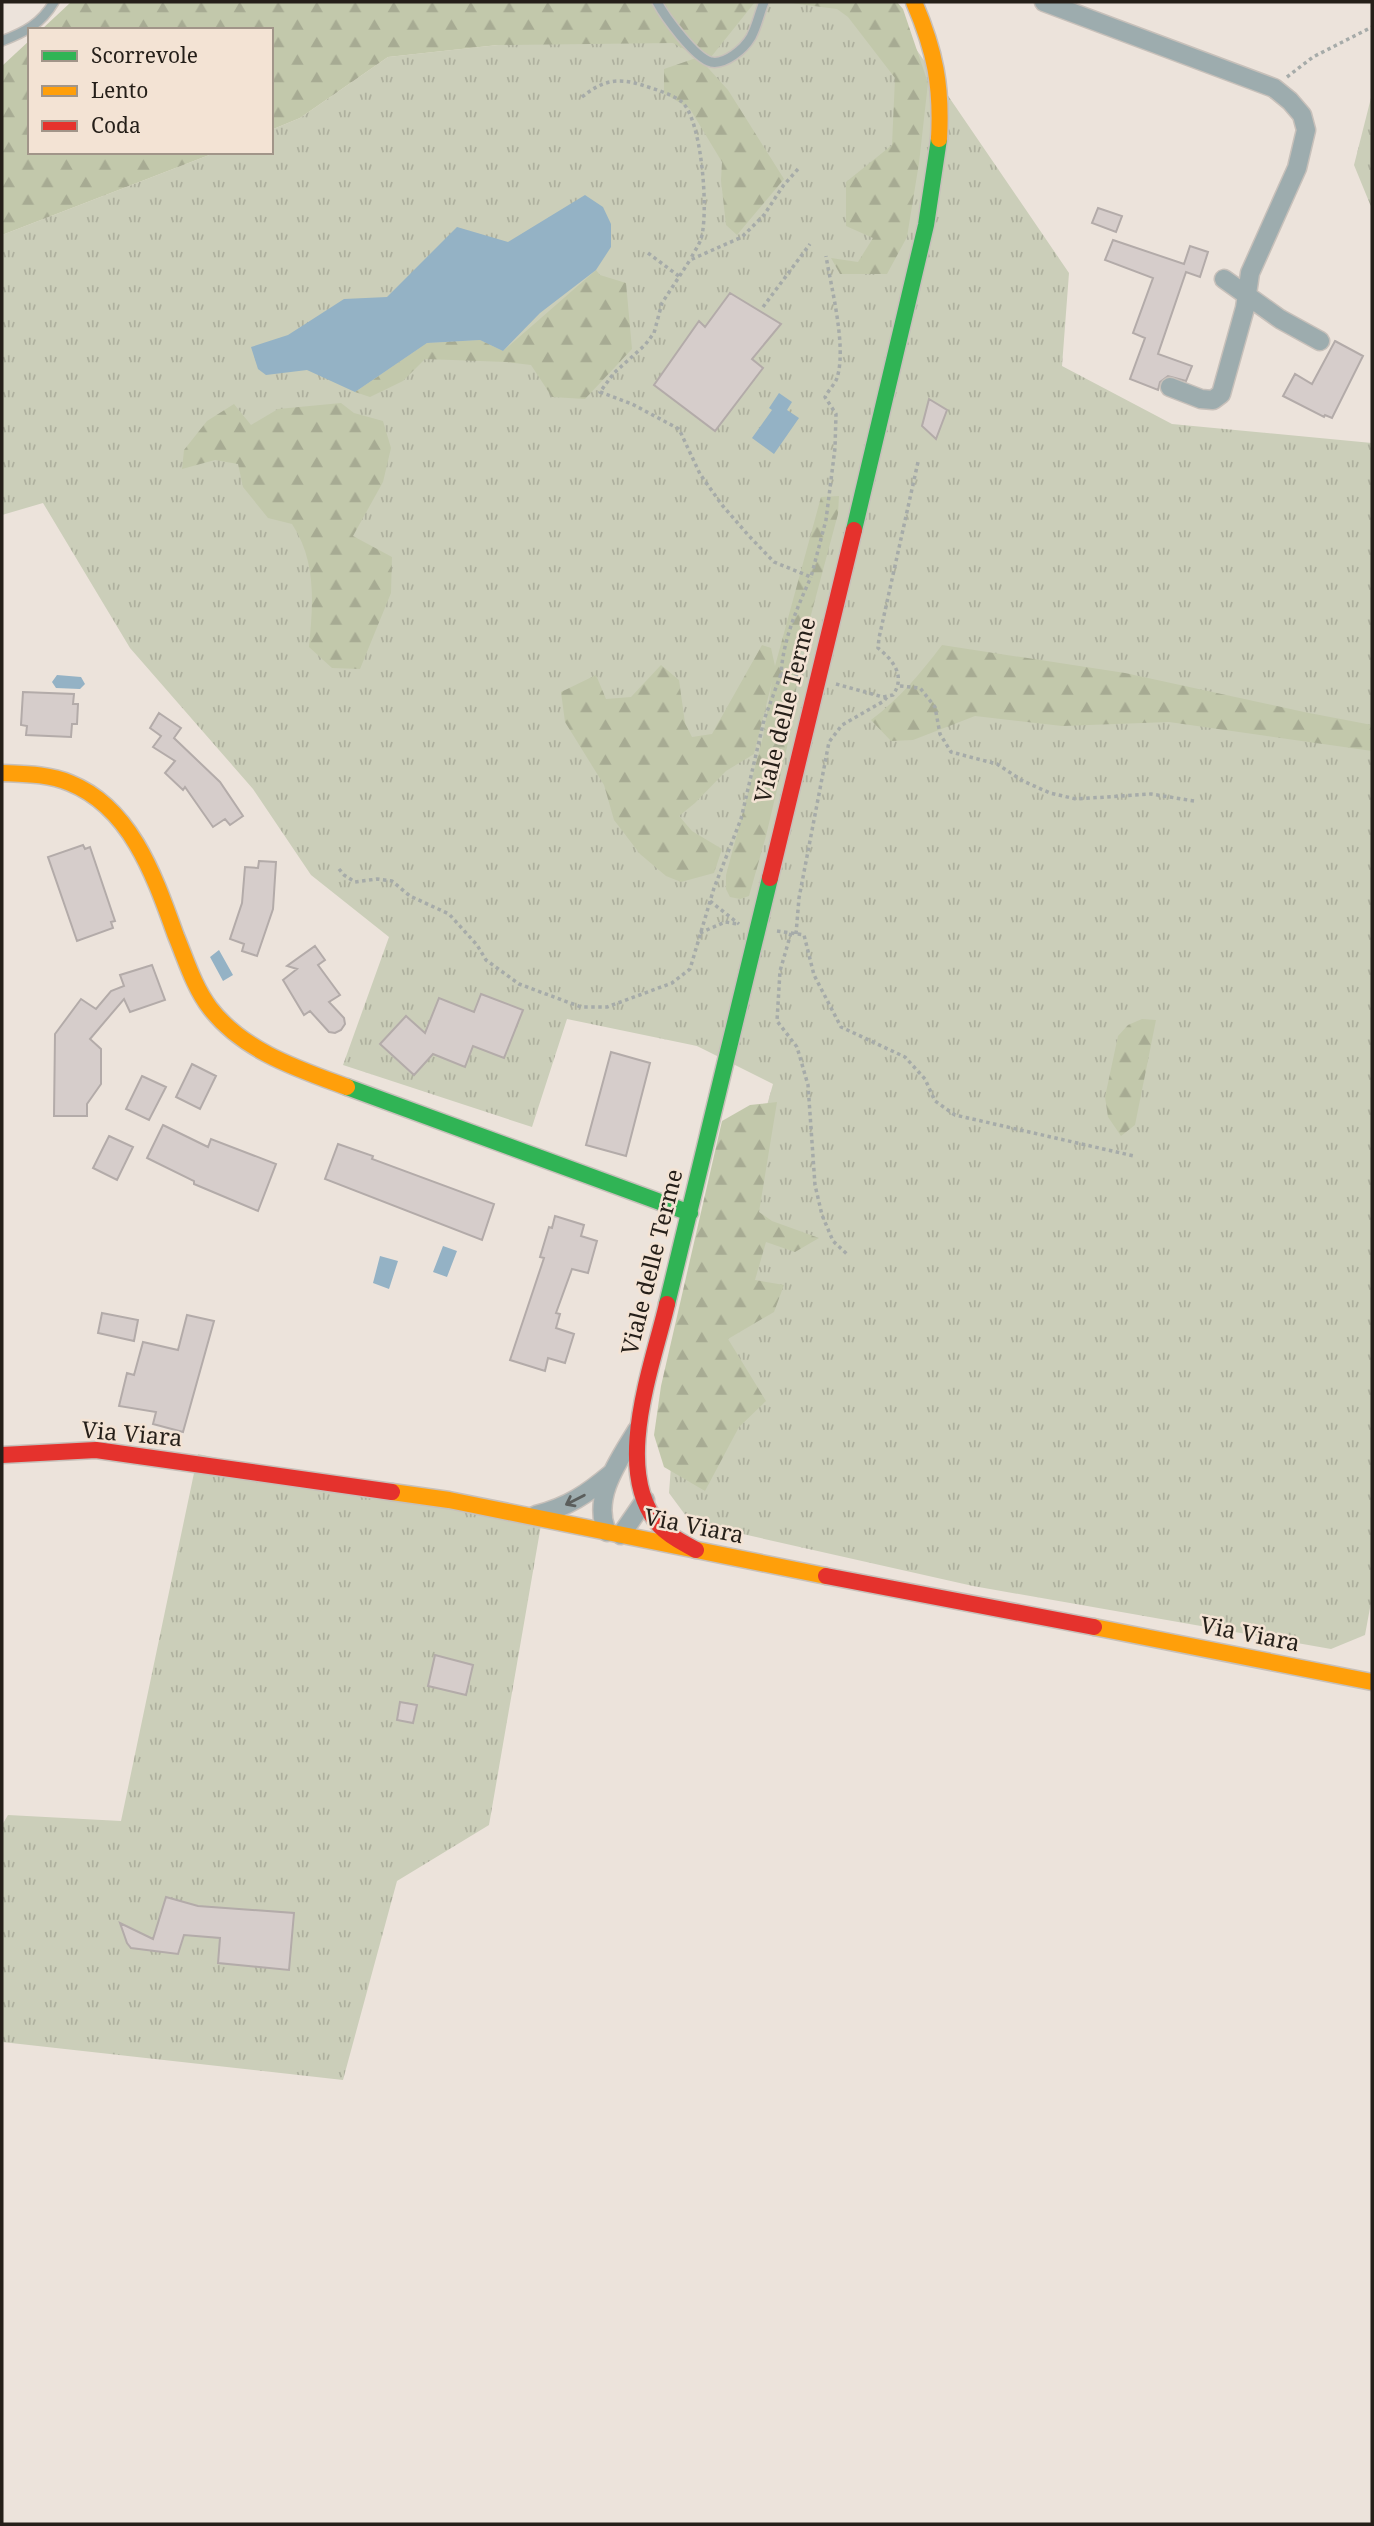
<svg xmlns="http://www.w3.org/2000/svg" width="1374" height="2526" viewBox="0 0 1374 2526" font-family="'Noto Serif',serif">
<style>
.grass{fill:url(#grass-tufts)}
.forest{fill:url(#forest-firs)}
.water{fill:#94b2c5}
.building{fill:#d6cdcb;stroke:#b3aba9;stroke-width:2}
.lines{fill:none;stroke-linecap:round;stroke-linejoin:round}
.lane-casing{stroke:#c7c0ba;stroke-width:12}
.street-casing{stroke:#c7c0ba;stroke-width:21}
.fast-casing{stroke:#c7c0ba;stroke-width:19}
.slow-casing{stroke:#c7c0ba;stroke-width:19}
.jam-casing{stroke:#c7c0ba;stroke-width:19}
.path{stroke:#a6aba9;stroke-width:3.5;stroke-dasharray:3.5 3.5;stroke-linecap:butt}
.lane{stroke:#9dacae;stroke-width:9}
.street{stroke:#9dacae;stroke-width:18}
.fast{stroke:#30b455;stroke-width:16}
.slow{stroke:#ff9f0a;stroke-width:16}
.jam{stroke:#e5322d;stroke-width:16}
.oneway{stroke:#5b5e5c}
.labels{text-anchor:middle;stroke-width:5;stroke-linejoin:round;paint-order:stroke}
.street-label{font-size:23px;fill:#251f19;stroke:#f3e3d4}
</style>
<defs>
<pattern id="grass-tufts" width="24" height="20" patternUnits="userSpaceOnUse" patternTransform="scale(1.75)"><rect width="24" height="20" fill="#cbceb9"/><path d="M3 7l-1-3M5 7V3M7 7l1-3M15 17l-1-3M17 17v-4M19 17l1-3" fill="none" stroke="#aeb09e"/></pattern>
<pattern id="forest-firs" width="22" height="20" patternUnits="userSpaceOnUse" patternTransform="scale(1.75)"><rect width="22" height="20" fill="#c2c8ab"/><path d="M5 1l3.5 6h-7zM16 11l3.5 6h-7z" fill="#a7ab93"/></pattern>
</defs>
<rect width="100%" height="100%" fill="#ece3db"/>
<path class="grass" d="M699,2H884L1069,273L1062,366L1172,424L1372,443V1597L1365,1635L1331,1649L973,1586L716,1528L686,1516L669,1493L673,1439L773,1084L697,1046L567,1019L532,1127L343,1065L389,937L311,875L253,789L130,648L43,503L2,515V235L217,152H271V130L300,118L388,57L498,45Z
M1372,94V209L1354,165Z
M198,1454L541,1525L489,1825L397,1881L343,2080L2,2042V1825L8,1815L121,1821Z"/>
<path class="forest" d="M71,2H755L707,62L699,58L728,90L784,179L737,235L726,225L721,180L722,162L690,109L664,93V69L699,57L673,43L498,45L388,57L300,118L271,130V30H41Z
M783,2H897L903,9L928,83L919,163L907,237L887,274H840L831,258L858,262L873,238L846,226V182L892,145L895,78L848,17L837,9Z
M30,40V152H217L2,235V66Z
M596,270L600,275L626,283L632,349L585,399L552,397L531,365L506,362L425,359L403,381L370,397L355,392L427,343L480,340L503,351Z
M341,403L354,413L383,421L391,448L383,482L353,536L392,557L391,593L360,669L332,668L309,647C313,604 317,562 292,524L268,518L243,487L238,464L215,460L182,469L184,450L207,421L234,404L251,425L278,409Z
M839,496L838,514L800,656L792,726L766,836L749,896L740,899L730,897L726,889V875L763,737L772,682L754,754L726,771L695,803L679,816L692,831L722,849L714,873L681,882L666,876L640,854L614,820L604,785L565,722L561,692L596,675L606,699L631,697L661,665L679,680L685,723L692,737L712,734L762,645L771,648L775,666L821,497Z
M942,645L1125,673L1304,712L1372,725V751L1169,722L1062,726L975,716L913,740L891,741L871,720C899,699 921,673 942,645Z
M1142,1019L1156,1020L1135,1125L1121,1136L1108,1117L1105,1097L1118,1036L1128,1025Z
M777,1102L759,1212L772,1221L819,1238L795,1252L766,1242L755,1280L784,1285L774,1312L728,1339L766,1401L739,1427L705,1491L664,1467L654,1435L661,1386L722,1121L750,1105Z"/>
<path class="water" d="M585,195L603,207L611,224V247L596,270L540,313L503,351L480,340L427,343L355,392L307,370L266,375L258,369L251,347L288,335L344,299L387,297L457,227L508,242Z
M779,393L792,402L787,410L799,418L774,454L752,438L772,410L769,408Z
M57,675L81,677L85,684L80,689L56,688L52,682Z
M219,950L233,975L223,981L210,957Z
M443,1246L457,1251L447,1277L433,1272Z
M380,1256L398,1261L389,1289L373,1283Z"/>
<path class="building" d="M1098,208L1122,216L1116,232L1092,223Z
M1113,240L1184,264L1190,246L1208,252L1200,277L1186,272L1158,354L1192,366L1186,381L1168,376L1160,382L1158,390L1130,379L1145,338L1133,333L1153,278L1105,260Z
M730,293L781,324L752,359L763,368L715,431L654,385L699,321L705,327Z
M1335,341L1363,356L1332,418L1325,415L1324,417L1283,396L1295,374L1312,384Z
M929,399L947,410L936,439L922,426Z
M23,692L74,694L73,704H78L77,724H72L71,737L26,735L27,726L21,725Z
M159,713L181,728L174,738L220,782L243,816L230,825L225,819L213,827L185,787L183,790L165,773L175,761L153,747L161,736L150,728Z
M83,845L85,849L90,847L115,921L111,922L113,928L77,941L48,857Z
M259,861L276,862L273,909L257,956L242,951L244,944L230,939L242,903L245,867L258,868Z
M315,946L325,960L318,965L340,995L329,1002L344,1018L345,1024L341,1030L335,1033L329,1032L310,1011L304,1015L283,980L297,969L287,966Z
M152,965L165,1000L130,1012L124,999L90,1039L101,1049V1084L87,1104V1116H54L55,1034L81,999L96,1009L111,991L124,986L120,975Z
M481,994L523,1010L504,1058L473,1046L465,1067L433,1054L414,1075L380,1044L406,1016L425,1033L439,998L474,1012Z
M611,1052L650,1063L626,1156L586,1145Z
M192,1064L216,1076L200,1109L176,1097Z
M142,1076L166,1087L149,1120L126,1109Z
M163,1125L208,1147L211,1139L276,1164L258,1211L194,1184V1181L147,1158Z
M109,1136L133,1147L117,1180L93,1168Z
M338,1144L373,1156L372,1159L494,1204L482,1240L325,1179Z
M555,1216L584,1225L581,1236L597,1241L588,1273L572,1269L556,1313L560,1314L556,1328L574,1334L565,1363L548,1358L545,1371L510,1360L544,1258L540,1257L549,1227L552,1228Z
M102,1313L138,1320L134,1341L98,1333Z
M187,1315L214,1321L183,1432L153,1424L156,1412L119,1406L127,1373L134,1375L143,1342L178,1350Z
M435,1655L473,1665L466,1695L428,1686Z
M400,1702L417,1705L413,1723L397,1720Z
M166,1897L198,1906L294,1913L289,1970L218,1963L220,1938L184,1935L178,1954L131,1948L127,1943L120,1923L153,1939Z"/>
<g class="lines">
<defs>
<path id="lane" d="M657,2C665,17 695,58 711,62C725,65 744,49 751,37C757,26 759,14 764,2
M2,41C25,32 41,24 54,2"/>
<path id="street" d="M1044,2L1274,88L1290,101L1302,115L1306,130L1297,168L1250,273L1245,308L1221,394L1213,400L1201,399L1170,387
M1224,279L1280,319L1320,341
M536,1515C568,1507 587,1494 612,1473
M607,1532C591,1497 620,1459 637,1430
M621,1535L645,1500"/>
<path id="fast" d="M854,530L926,225L939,139
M347,1087L690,1213
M667,1304L770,878"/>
<path id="slow" d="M914,2C935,51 942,86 939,139
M2,773C25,774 49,774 70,783C132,808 155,878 176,936C186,960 194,987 210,1008C243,1051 298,1069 347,1087
M392,1492L449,1500L826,1576
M1094,1627L1372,1682"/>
<path id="jam" d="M770,878L854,530
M667,1304C653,1365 611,1472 660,1526C670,1537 684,1543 696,1550
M2,1455L96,1450L392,1492
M826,1576L1094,1627"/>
</defs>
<use href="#lane" class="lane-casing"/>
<use href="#street" class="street-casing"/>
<use href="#fast" class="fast-casing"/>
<use href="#slow" class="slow-casing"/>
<use href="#jam" class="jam-casing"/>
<path class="path" d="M1287,77L1313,57L1372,27
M582,97C602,81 616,77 642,85C654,89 672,94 682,102C702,120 709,213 701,239C699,245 694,252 691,258
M798,169L783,186L764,215L742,237L690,260L662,303L654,333L645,345L614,373L600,392L632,404L679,429L700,474L722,505L749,536L774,562L811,577L826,520L835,448L836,414L825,397C828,391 835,384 837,378C847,347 831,287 826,256
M648,253L680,277
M763,307L810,244
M798,676L781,674C783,640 797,608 811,577
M836,684L883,697L893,695C906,676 893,660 878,648L879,638L918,462
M900,686L920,688L935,707L940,734L951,752L997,764L1023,781L1050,793L1076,799L1151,794L1194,801
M339,869L344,875L355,882L377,879L392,881L410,896L449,914L477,945L486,960L519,984L581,1007H607L672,983L690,969L714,888L741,819L764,720L781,674
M710,901L739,924
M777,931L804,935L814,975L841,1027L905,1057L925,1079L935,1101L955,1115L1134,1156
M700,933L725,922L738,924
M791,933L780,971L777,1021L797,1047L808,1085L815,1185L822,1215L833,1241L848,1255
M796,934L799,898L829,742L842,725L884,701L887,697"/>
<use href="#lane" class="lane"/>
<use href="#street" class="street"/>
<use href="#fast" class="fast"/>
<use href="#slow" class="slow"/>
<use href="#jam" class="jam"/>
</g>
<defs><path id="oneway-shaft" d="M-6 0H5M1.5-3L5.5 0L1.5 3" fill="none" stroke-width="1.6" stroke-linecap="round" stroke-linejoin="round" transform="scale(1.75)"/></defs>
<use class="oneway" href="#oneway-shaft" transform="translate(575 1500) rotate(153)"/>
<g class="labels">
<g class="street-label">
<text transform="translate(785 710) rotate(-76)" y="8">Viale delle Terme</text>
<text transform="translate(652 1262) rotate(-76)" y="8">Viale delle Terme</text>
<text transform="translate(132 1434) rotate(5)" y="8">Via Viara</text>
<text transform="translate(694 1526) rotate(11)" y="8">Via Viara</text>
<text transform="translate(1250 1634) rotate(11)" y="8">Via Viara</text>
</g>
</g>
<rect width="1374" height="2526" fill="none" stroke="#251f19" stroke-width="7"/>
<rect x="28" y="28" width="245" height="126" fill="#f3e3d4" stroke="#a19589" stroke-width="2"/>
<rect x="42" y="51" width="35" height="10" fill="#30b455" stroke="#a19589" stroke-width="2"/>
<text x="91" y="63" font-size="21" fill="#251f19">Scorrevole</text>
<rect x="42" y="86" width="35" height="10" fill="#ff9f0a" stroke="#a19589" stroke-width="2"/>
<text x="91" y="98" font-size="21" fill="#251f19">Lento</text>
<rect x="42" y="121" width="35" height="10" fill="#e5322d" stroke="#a19589" stroke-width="2"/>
<text x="91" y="133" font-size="21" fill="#251f19">Coda</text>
</svg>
